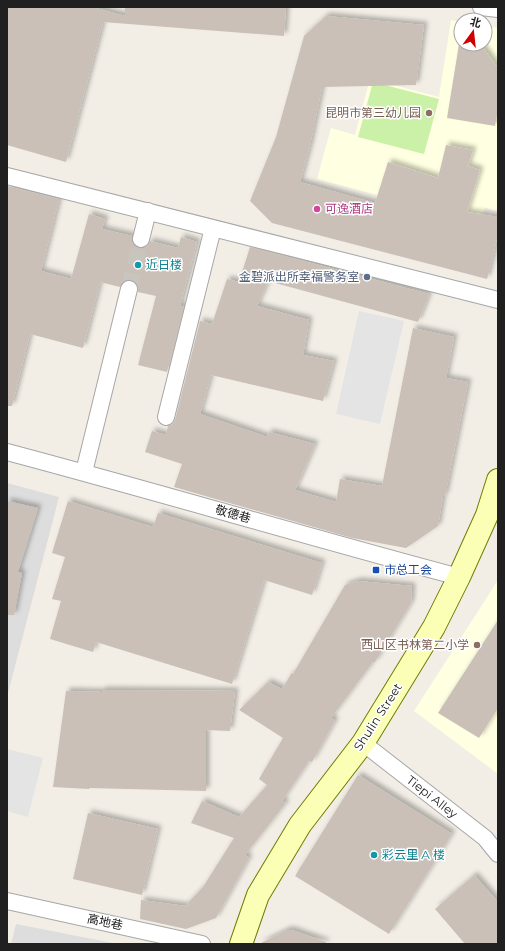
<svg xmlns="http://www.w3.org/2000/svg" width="505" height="951" viewBox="0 0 505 951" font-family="Montserrat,'Noto Sans SC',sans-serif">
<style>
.residential{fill:#dedddd}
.education{fill:#ffffe1}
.grass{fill:#cbf0a7}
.parking{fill:#e4e4e4}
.building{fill:#cac0b8;filter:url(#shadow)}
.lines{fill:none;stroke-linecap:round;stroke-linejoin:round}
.street-tunnel{stroke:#c8c5be;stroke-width:16;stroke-dasharray:16 8;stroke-linecap:butt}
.street-casing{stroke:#a7a7a7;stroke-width:18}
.secondary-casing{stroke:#707e00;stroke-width:24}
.street{stroke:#fff;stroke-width:16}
.secondary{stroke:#fbffb6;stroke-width:22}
.education-dot{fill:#8d6e63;stroke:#fff;stroke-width:1.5}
.hotel-dot{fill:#d1479c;stroke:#fff;stroke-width:1.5}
.culture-dot{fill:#0f9aa8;stroke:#fff;stroke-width:1.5}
.service-dot{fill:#5c6f8a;stroke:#fff;stroke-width:1.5}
.transit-dot{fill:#1a4fb4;stroke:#fff;stroke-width:1.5}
.labels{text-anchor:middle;stroke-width:3;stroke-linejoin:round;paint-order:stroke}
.education-label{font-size:12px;fill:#785e54;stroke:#fff;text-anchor:end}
.hotel-label{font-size:12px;fill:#b23c85;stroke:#fff;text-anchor:start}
.culture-label{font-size:12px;fill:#0d838f;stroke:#fff;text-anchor:start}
.service-label{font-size:12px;fill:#4e5e75;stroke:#fff;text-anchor:end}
.street-label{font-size:12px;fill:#202020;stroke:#fff}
.transit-label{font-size:12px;fill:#164399;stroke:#fff;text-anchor:start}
</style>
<defs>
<filter id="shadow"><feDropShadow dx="3.5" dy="-3.5" stdDeviation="2" flood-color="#0004"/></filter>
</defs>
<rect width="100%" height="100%" fill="#f2eee6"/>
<path class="residential" d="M7,483L59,497L7,697Z
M16,924L118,944H11Z"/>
<path class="education" d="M451,20L461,22V44H485V26L498,28V211L485,208L479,222L317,179L331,128L355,135L370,79L439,97Z
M498,580V774L414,711Z"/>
<path class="grass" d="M373,82L439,99L424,154L358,137Z"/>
<path class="parking" d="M359,311L404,321L380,424L336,414Z
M7,749L43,758L28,817L7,811Z"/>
<path class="building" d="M7,7H92L125,16V7H286L284,36L103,22L66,162L7,145Z
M326,16L424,25L416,85L322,87L310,145L300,182L375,203L388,162L438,178L446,145L473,150L468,166L480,170L467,212L498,217V235L487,279L272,223L250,201L276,137L304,36Z
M459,44H480L498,68V109L495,126L447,118Z
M7,186L59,199L41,271L71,279L89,214L105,219L102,229L132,236V242L134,246L138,248H144L148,245L150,241L178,248L181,237L197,242L180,306L184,307L167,372L138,365L156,296L138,292V286L135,282L132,280H126L122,283L120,287L100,282L83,348L30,334L12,406H7Z
M250,247L429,294L418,322L268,281L257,306L309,320L303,355L334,361L323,401L211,375L200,414L267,437L269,432L315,444L295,490L336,502L340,479L382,486L413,328L454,337L446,378L468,382L445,496H443L438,526L406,548L352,538L174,487L182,464L145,452L152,431L166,435L168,426L173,424L175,420L200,321L212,324L227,279L239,282Z
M7,501L38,508L18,572L22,573L14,615H7Z
M68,501L153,527L158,513L322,563L312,595L264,580L232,684L96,642L93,652L50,639L61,601L52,599L65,557L52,553Z
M358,581L412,586L411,603L375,662H373L331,718L335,721L312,762L309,761L282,801L286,803L245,855L249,858L216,918L186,929L140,919L141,900L185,906L203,887L234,838L191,823L202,801L239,817L267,785L259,779L283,738L239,710L268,682L282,689L291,674H293L345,585Z
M498,620V708L479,738L438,713Z
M102,690L235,691L230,731L206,730V791L89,788V789L53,787L66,691L102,692Z
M358,775L452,834L389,934L295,876Z
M88,813L158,829L142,895L73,879Z
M474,875L498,902V944H465L435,909Z
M287,930H292L326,942V944H259Z"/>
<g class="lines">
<path class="street-tunnel" d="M129,289L141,239"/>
<defs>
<path id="street" d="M481,7L498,9
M7,176L498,300
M141,239L148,211
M166,417L213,228
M7,452C158,492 308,537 459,577
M84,472L129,289
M363,743L485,838L498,854
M7,901L202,944"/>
<path id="secondary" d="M241,944L258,895L300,825L363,743L434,627L459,577L487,515L498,480"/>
</defs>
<use href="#street" class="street-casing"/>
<use href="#secondary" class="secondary-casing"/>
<use href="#street" class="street"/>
<use href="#secondary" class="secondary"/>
</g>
<g class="education-dot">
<circle cx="429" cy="113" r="4"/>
<circle cx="477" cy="645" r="4"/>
</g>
<circle class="hotel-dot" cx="317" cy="209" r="4"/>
<g class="culture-dot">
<circle cx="138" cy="265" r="4"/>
<circle cx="374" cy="855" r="4"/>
</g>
<circle class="service-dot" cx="367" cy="277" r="4"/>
<rect class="transit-dot" x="372" y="566" width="8" height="8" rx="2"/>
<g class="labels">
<g class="education-label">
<text x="421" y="117">昆明市第三幼儿园</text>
<text x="469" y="649">西山区书林第二小学</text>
</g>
<g class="hotel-label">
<text x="325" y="213">可逸酒店</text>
</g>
<g class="culture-label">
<text x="146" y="269">近日楼</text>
<text x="382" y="859">彩云里 A 楼</text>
</g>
<g class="service-label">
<text x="359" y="281">金碧派出所幸福警务室</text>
</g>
<g class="street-label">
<text transform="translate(233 514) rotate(16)" y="4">敬德巷</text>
<text transform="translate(378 717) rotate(-57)" y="4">Shulin Street</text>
<text transform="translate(432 797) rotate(38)" y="4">Tiepi Alley</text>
<text transform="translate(105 922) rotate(12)" y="4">高地巷</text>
</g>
<g class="transit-label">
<text x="384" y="574">市总工会</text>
</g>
</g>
<rect width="505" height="951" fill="none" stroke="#202020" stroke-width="16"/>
<g transform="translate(473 32) rotate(15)"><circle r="19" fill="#ffffff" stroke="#a6a6a6"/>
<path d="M0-3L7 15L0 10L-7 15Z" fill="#d00100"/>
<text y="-6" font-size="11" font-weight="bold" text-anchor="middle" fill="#202020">北</text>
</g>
</svg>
